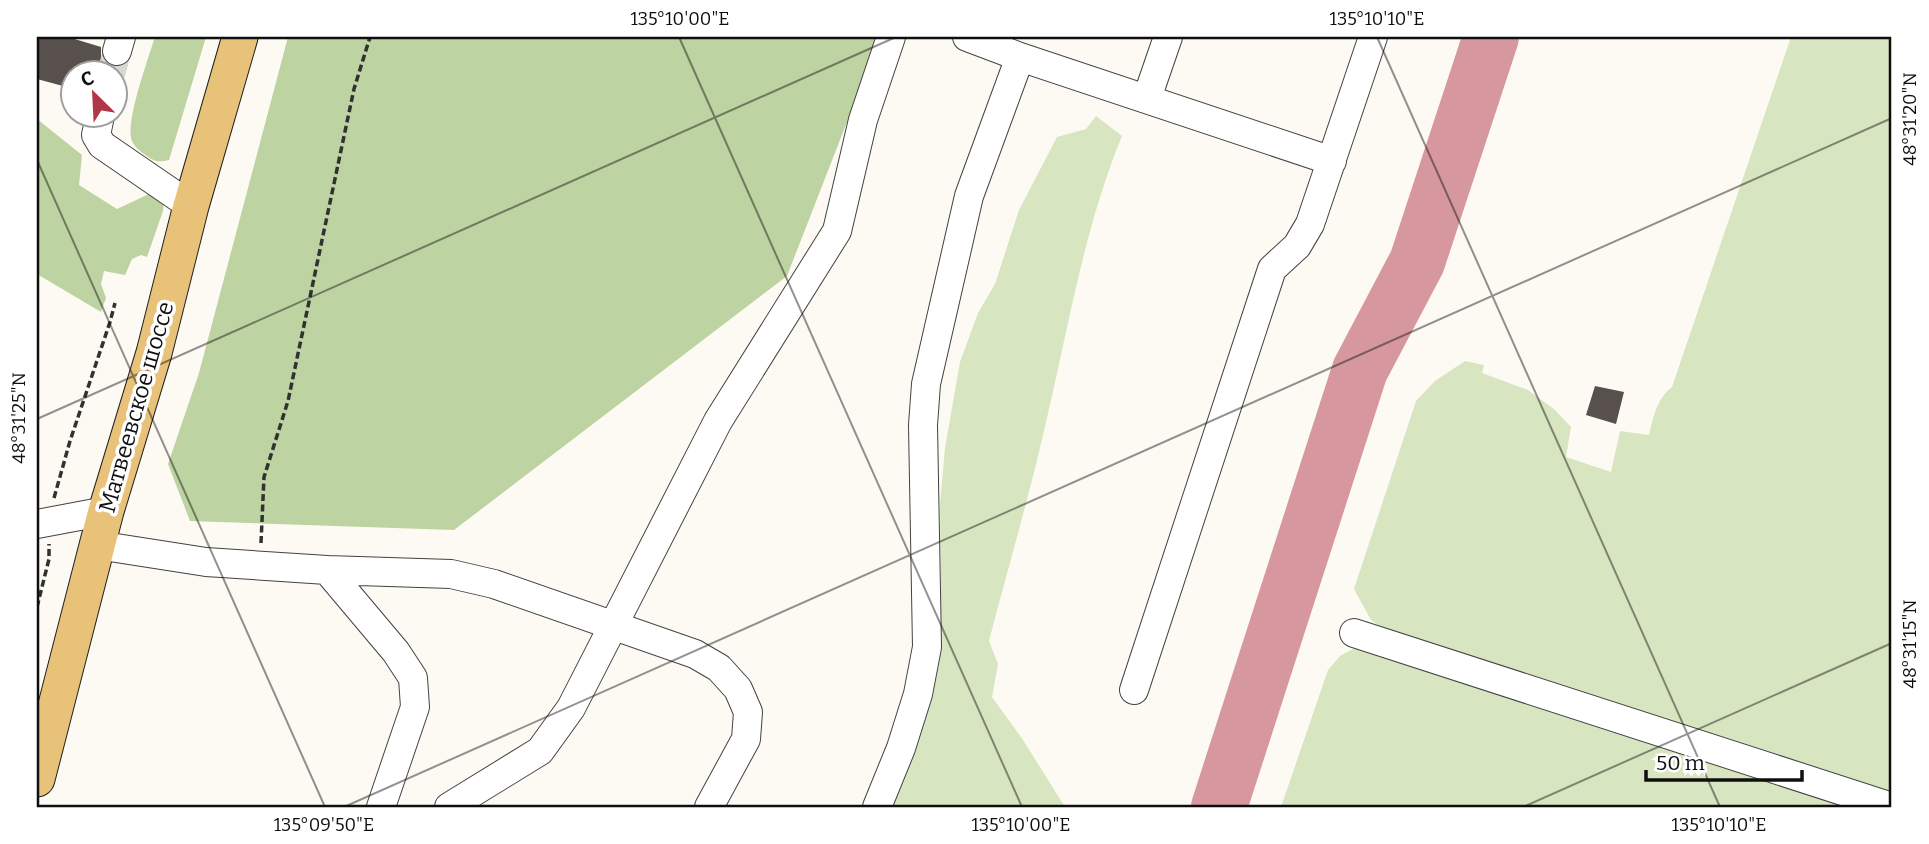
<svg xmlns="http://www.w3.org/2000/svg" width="1929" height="844" viewBox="0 0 1929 844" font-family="Bitter,serif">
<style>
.green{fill:#d7e5c0}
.forest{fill:#bdd3a1}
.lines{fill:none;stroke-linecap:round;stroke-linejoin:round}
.taxiway{stroke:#d6989e;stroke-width:56}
.building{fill:#57504d}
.minor-tunnel{stroke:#d9d7d1;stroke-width:28;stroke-dasharray:28 14;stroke-linecap:butt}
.minor-casing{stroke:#424242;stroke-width:30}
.major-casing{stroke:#202020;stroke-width:37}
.path{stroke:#313131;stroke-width:3.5;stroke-dasharray:7 3.5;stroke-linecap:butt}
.minor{stroke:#fff;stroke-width:28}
.major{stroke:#e8c278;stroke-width:35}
.ticks{fill:none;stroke:#0f0f0f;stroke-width:2;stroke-opacity:0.45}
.labels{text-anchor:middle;stroke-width:7;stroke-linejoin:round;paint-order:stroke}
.street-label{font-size:23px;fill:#0f0f0f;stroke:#fff}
.neatline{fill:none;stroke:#0f0f0f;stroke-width:2.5}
.ticks-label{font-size:18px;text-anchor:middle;fill:#0f0f0f}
</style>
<rect width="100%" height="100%" fill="#fdfaf3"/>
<path class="green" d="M1791,37H1892V796L1383,629L1371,620L1354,589L1416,401L1435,381L1465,361L1484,365L1482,373L1528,390L1555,410L1571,427L1566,457L1611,472L1620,431L1649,435C1653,418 1657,398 1672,387Z
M1096,116L1122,136C1086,223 1070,318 1049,409C1032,487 1009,564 989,641L998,664L992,697L1023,740L1065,807H888L933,682L941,609L940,504L945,448L960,362L978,313L995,284L1019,210L1057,137L1086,129Z
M1357,647L1840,802L1843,807H1281L1328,670L1340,656Z"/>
<path class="forest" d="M155,37H206L169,160C158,163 153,161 144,154C138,150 133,145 131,138C127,117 148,59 155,37Z
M288,37H875L868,68L787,276L454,530L190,521L168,464L199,373Z
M37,119L82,155L79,185L117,209L149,194L164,201L163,211L147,257L141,255L132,259L125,275L104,271L101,284L106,298L101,312L37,274Z"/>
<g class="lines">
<path class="taxiway" d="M1219,807L1360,370L1417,262L1491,37"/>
</g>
<path class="building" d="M37,37H68L101,47V56L106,63L113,67H120L128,63L125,74H74V89L37,79Z
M1595,386L1624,392L1616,424L1586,415Z"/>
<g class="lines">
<path class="minor-tunnel" d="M111,74L117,51"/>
<defs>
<path id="minor" d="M967,37L1020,57L1332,161
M117,51L121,37
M1147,98L1168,37
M100,116L96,135L102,145L191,206
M37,524L106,511
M97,545L206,562L327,570L451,574L494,584L695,654L719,668L738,689L748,712L746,739L709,807
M327,570L396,652L413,678L415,707L381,807
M1354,633L1892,807
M1134,690L1272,269L1297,246L1310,224L1373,37
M449,807L540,751L571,708L718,421L837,231L863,120L891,37
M877,807L901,748L918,694L927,647L923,425L926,384L969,196L1020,57"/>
<path id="major" d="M37,779L106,511L154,353L191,206L240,37"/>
</defs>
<use href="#minor" class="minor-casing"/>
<use href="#major" class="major-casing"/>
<path class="path" d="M54,498L70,441L110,322L115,303
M261,543L264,477L288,401L354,89L370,37
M37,607L49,559V544"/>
<use href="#minor" class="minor"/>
<use href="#major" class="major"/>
</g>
<path class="ticks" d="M679,37L1022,807M1377,37L1720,807M37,160L325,807M37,419L896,37M344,807L1892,118M1523,807L1892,643"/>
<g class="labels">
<g class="street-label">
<text transform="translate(136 407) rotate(-74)" y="8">Матвеевское шоссе</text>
</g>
</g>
<rect width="1929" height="844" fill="none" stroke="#ffffff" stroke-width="77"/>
<g transform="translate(94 94) rotate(336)"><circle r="33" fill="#ffffff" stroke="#9f9f9f" stroke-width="2"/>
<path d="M0-5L12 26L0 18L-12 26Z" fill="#af3749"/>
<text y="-10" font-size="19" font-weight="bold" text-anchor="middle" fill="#0f0f0f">С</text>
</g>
<path d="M1646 770v10h156v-10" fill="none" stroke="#0f0f0f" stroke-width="3.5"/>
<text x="1656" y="770" font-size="21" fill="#0f0f0f" stroke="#ffffff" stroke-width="5" paint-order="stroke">50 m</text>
<rect x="38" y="38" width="1852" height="768" class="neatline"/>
<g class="ticks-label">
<text x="680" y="25">135°10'00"E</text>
<text x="1377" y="25">135°10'10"E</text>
<text transform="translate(1910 119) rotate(-90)" y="6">48°31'20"N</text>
<text transform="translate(19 418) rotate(-90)" y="6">48°31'25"N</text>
<text transform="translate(1910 644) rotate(-90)" y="6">48°31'15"N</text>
<text x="324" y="831">135°09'50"E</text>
<text x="1021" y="831">135°10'00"E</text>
<text x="1719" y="831">135°10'10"E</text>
</g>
</svg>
